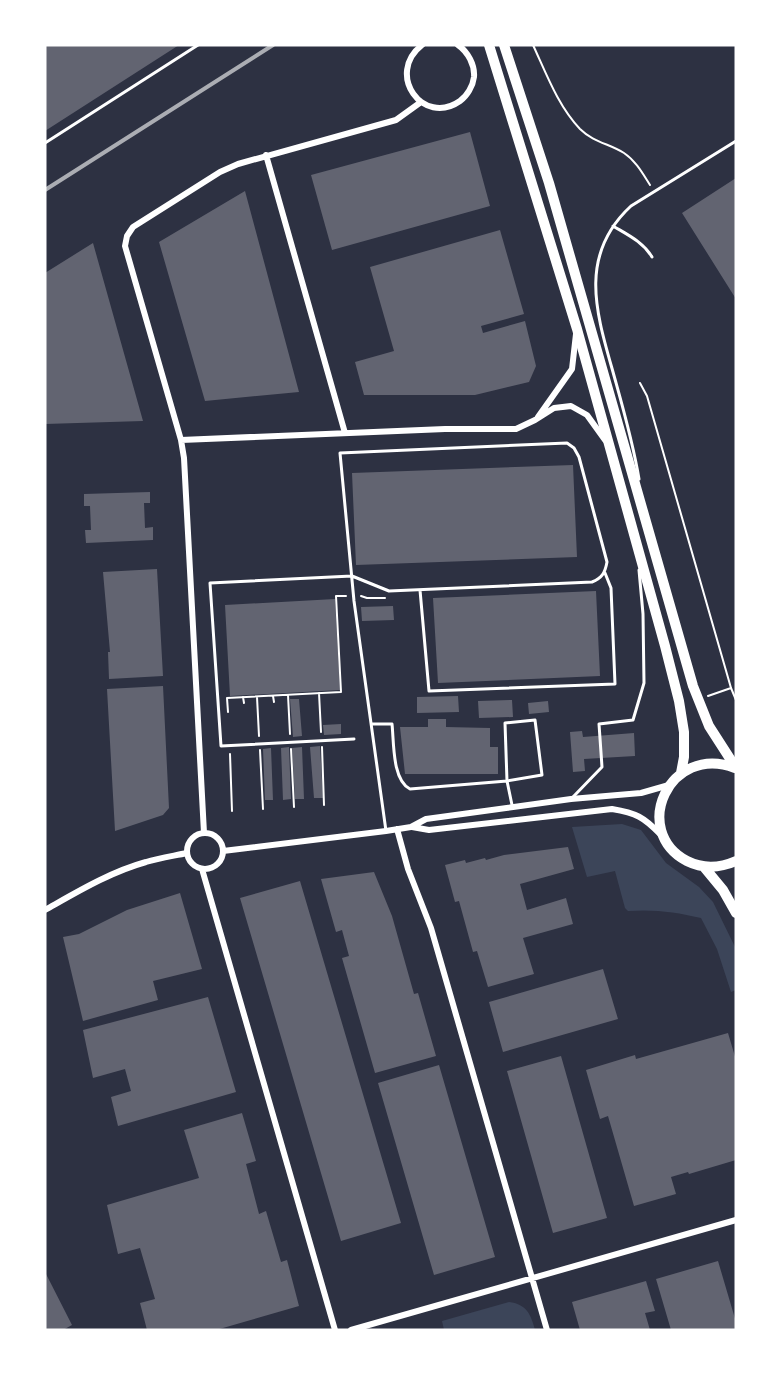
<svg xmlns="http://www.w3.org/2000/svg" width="781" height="1375" viewBox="0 0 781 1375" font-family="'Noto Sans',sans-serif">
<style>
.green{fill:#3c4559}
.building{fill:#626471}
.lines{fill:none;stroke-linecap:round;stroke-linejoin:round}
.path{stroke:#fff;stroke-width:2}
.service{stroke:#fff;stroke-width:3}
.minor{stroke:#fff;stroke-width:6}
.trunk{stroke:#fff;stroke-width:10}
.rail{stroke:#abadb3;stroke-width:4}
</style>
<rect width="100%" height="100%" fill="#2d3142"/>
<path class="green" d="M622,824L641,830L666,863L699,887L713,902L736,949V990L731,992L717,949L701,918C676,912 654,909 628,911L625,908L615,871L587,877L572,827Z
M509,1302C526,1304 531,1314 535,1330H444L442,1321Z"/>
<path class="building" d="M45,45H179L45,131Z
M470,132L490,206L332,250L311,175Z
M736,178V299L682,213Z
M245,191L299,392L205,401L159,242Z
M500,230L524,314L481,326L483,333L525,321L536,366L529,382L475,395H364L355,362L394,351L370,267Z
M93,243L143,421L45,424V273Z
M573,465L577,557L356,565L352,473Z
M150,492V503H144L145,528L153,527V540L86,543L85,530H91L90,506H84V494Z
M157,569L163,676L109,679L108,652H110L103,572Z
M596,591L600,676L438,683L433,598Z
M335,599L340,690L230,696L225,605Z
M393,606L394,620L362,621L361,607Z
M163,686L169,808L163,815L115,831L107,689Z
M458,696L459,712L417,713V697Z
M290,699H299L302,736L293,737Z
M512,700L513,717L479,718L478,701Z
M548,701L549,712L529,714L528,703Z
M428,719H446V727L490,728V747H498V774H405L400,727H428Z
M341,724V734L324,735L323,725Z
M582,731L583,737L634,733L635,756L584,759L585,771L573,772L570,732Z
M320,746L323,798H314L310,747Z
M289,747L291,799L283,800L281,748Z
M302,747L304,799H295L292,748Z
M271,748L273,800H265L263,749Z
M568,847L574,869L520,884L527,910L566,898L573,924L523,938L534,974L488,987L477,951L473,952L459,901L455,902L445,865L465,860L466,863L485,858L486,860L504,855Z
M374,872L392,916L414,994L418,993L436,1056L375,1073L342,958L349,956L342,930L336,932L321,879Z
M300,881L401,1223L341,1241L240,898Z
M180,893L202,969L153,981L158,1000L83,1021L63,937L79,934L127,910Z
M603,969L618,1019L503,1052L489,1002Z
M208,997L236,1092L118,1126L111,1097L131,1091L125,1069L93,1078L83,1030Z
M728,1033L736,1060V1160L689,1174L688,1172L671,1177L676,1194L634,1206L608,1116L600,1119L586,1070L635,1055L636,1059Z
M561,1056L607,1218L553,1233L507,1071Z
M439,1065L495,1257L434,1275L378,1083Z
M242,1113L256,1161L246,1164L259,1214L266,1211L281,1262L287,1260L299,1306L216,1330H147L140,1303L155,1299L140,1248L118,1254L107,1205L199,1178L184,1130Z
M718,1261L736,1322V1330H671L656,1279Z
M45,1272L72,1325L63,1330H45Z
M646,1281L655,1311L645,1313L650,1330H580L572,1302Z"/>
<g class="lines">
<path class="path" d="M533,45C546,73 558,106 580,129C593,142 610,144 624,153C636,161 643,174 650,185
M640,383L647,396L731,688L736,700
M361,596L367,598H385
M319,693L321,732
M288,695L290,734
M273,696L274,702
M708,696L731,688
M243,697L244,703
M257,697L259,736
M228,712L227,698L341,692L336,596H346
M322,747L324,805
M291,749L294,807
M260,750L263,809
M230,754L232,811"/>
<path class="service" d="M45,143L198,45
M613,226C628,235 643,242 652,257
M639,479C633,442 623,408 613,372C596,312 578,255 631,206L736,141
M420,590L429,691L615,684L611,588L605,573
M372,724H392C394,742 392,780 410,789L507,781L542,775L535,720L505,723L507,781L512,805
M354,739L221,746L210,583L352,576L389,591L592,582C602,578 605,573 607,562L579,457L574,448L567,443L340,453L354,601L386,831
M572,798L602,767L599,724L633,720L644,683L643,614L639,570"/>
<path class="minor" d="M422,45C385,74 423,127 460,101C467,96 473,86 474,77C475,65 468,52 458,45
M266,155L345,433
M538,417L572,369L576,334
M181,440L445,429H516L535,420L554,408L571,406L587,415L605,440
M412,827L429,830L612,809C636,813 644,817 661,835
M397,829L408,869L431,928L547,1330
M187 851a18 18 0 1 1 36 0a18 18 0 1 1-36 0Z
M204,833L184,458L181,440L125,246L127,236L133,227L220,172L238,164L396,120L421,102
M223,851L386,831L411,827L426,819L571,799L641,793L669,785
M202,869L335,1330
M45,910C77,892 110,872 146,862C159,858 173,856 187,853
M351,1330L736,1220"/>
<path class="trunk" d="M489,45L577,329L665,646L679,701L684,732V757L681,773
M504,45L549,183L693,686L709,726L736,768
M735,768C669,743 630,831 687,861C703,869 720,868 736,861
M704,867L723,890L736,913"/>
<path class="rail" d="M45,190L273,45"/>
</g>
<rect width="781" height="1375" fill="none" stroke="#ffffff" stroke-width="93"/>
</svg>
